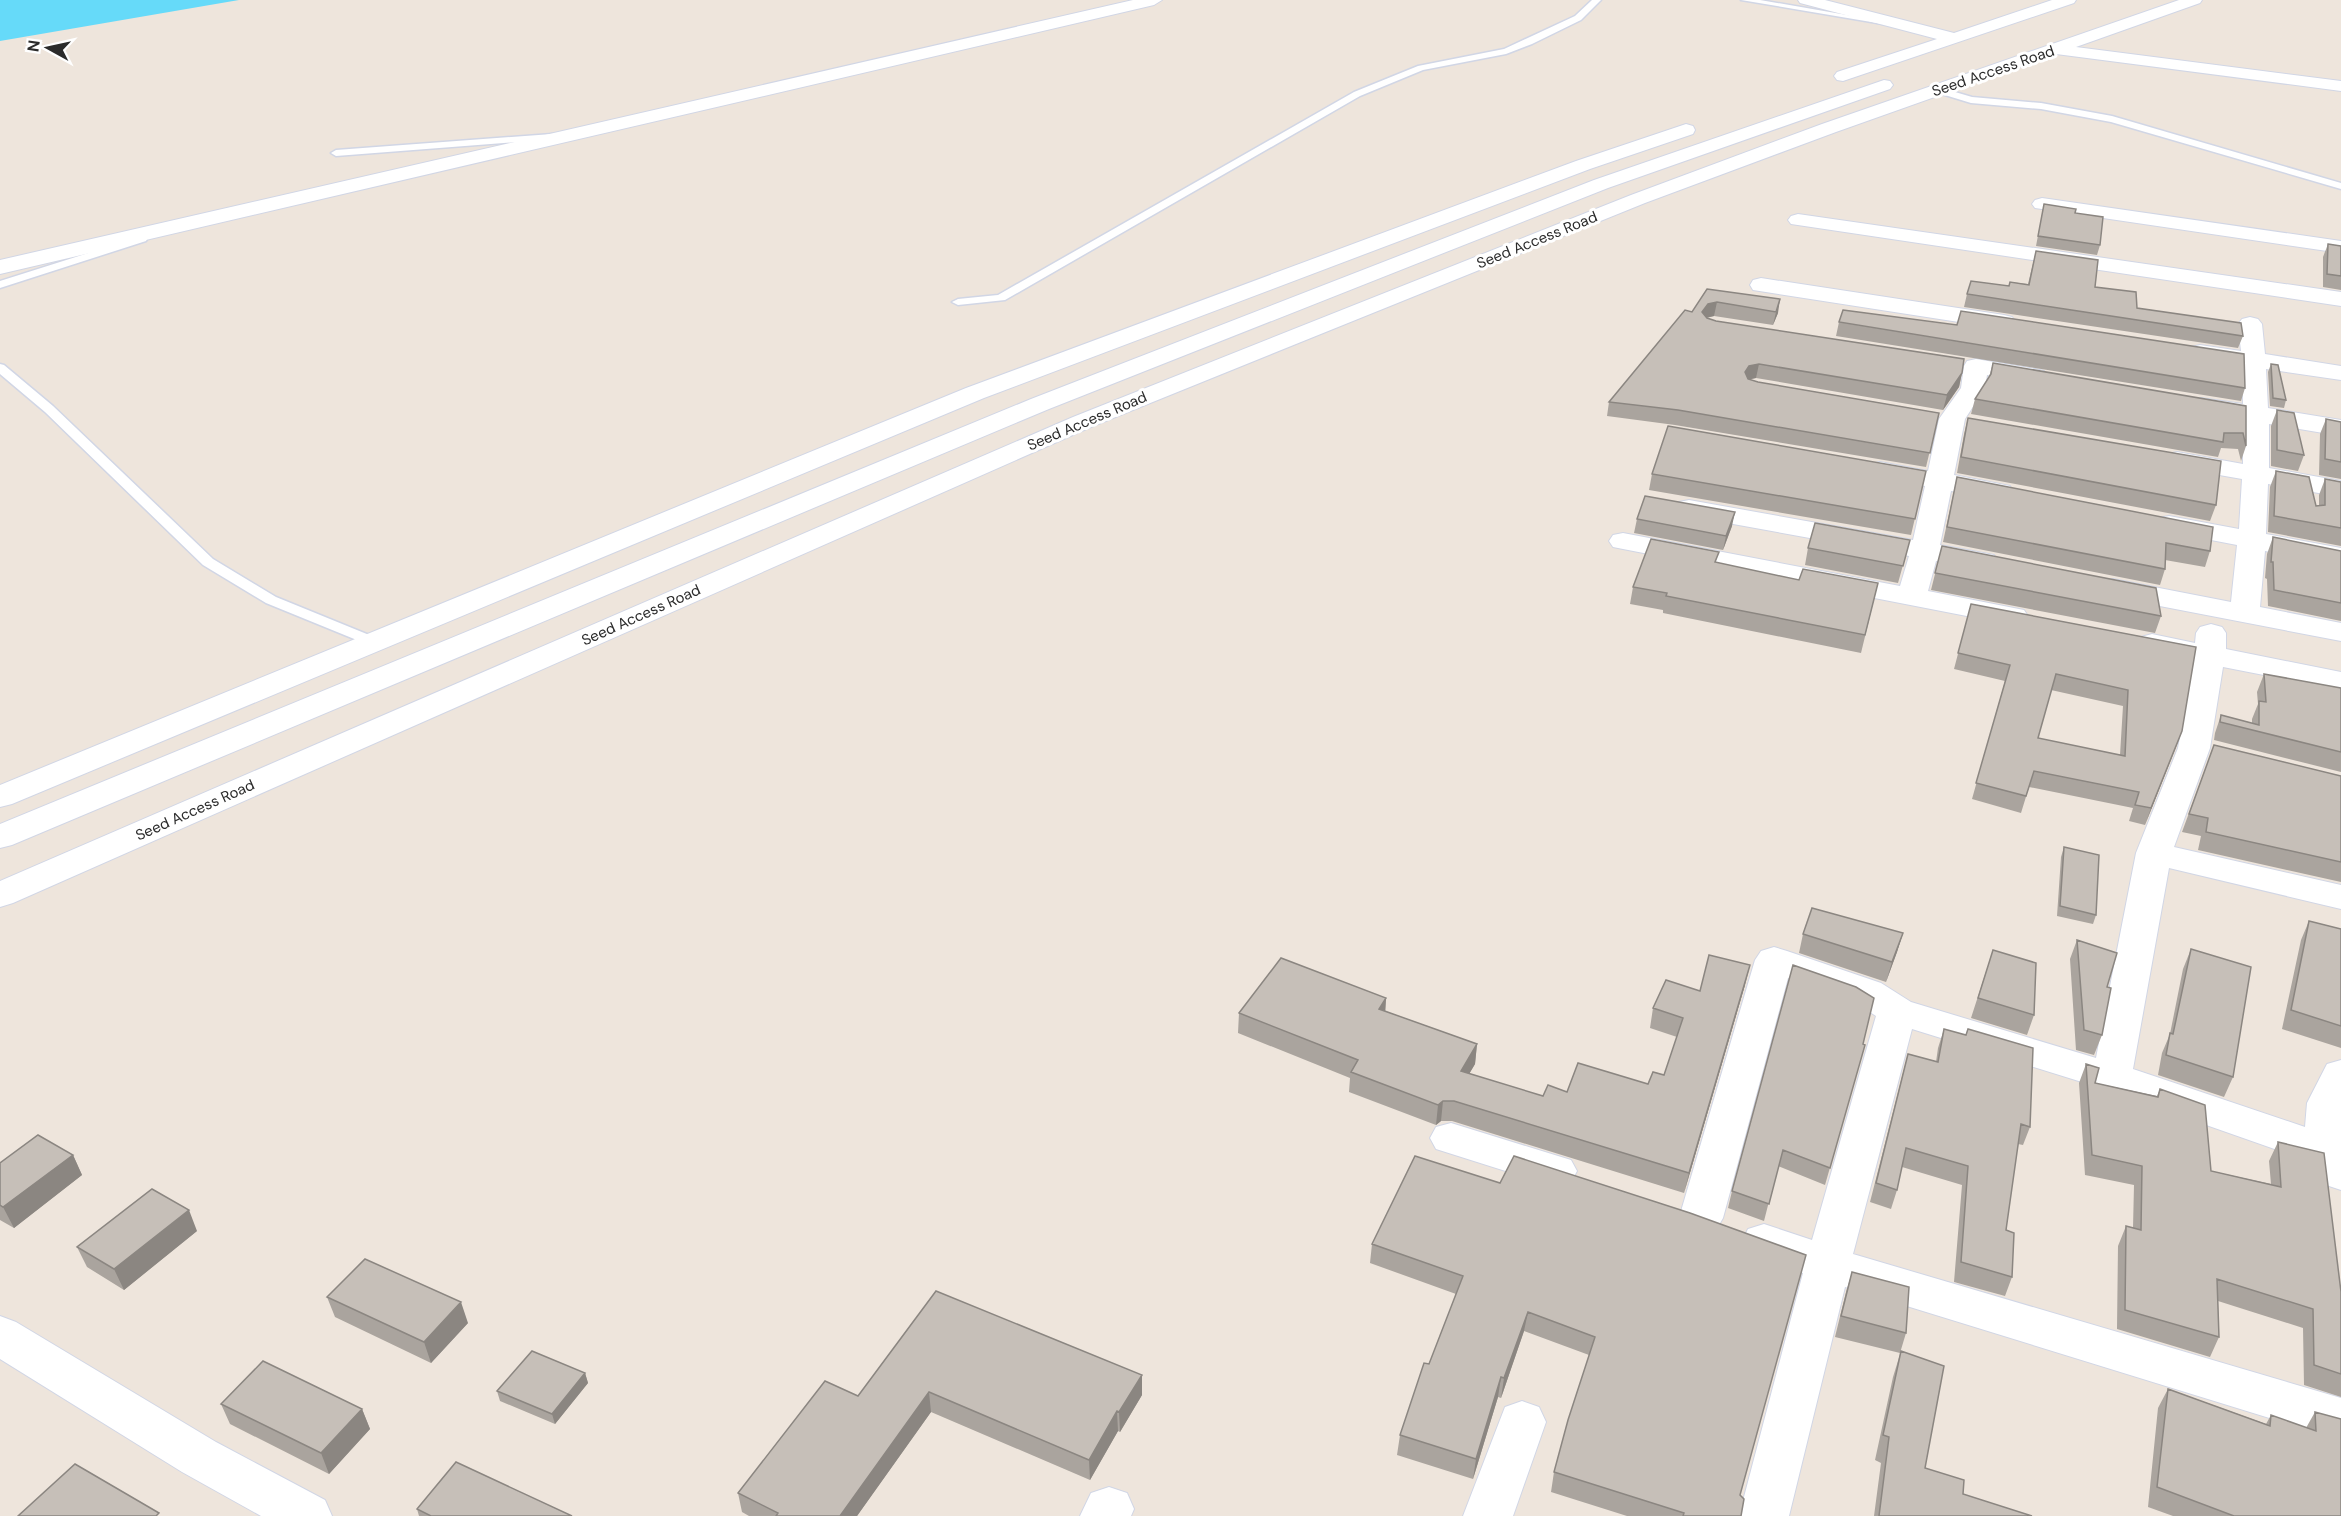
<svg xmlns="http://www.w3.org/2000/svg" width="2341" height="1516" viewBox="0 0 2341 1516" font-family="'DM Sans',sans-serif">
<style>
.water{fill:#66daf9}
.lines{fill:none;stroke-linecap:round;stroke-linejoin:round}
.service-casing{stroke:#d1d6e5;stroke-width:3}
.minor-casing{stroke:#d1d6e5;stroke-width:2}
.tertiary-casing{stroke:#d1d6e5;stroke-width:2}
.service{fill:#fff;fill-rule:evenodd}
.minor{fill:#fff;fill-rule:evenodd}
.tertiary{fill:#fff;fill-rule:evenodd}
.wall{fill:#aaa49e;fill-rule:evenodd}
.shaded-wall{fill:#8b8681}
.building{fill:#c6bfb8;stroke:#8b8681;stroke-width:1.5;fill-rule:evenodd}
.labels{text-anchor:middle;stroke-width:6;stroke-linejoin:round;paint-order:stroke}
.far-street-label{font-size:15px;fill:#2b2b2b;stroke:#fff}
</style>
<rect width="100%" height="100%" fill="#eee5dc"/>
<path class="water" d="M0,0H239L0,41Z"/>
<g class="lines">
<defs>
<path id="service" d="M1592,0H1601L1581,20L1532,44L1506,54L1423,70L1360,96L1005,300L958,305L952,302L958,299L998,295L1354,92L1418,66L1504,49L1575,16Z
M1741,0H1760L1887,22L1883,24Z
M1938,87L1972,97L2041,103L2112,116L2341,183V189L2111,122L2041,109L1971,103L1935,92V88Z
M552,134L555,135V139L336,156L331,153L336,150Z
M142,236L147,239L146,241L0,288V281Z
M0,364L4,365L53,406L213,559L276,597L379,639L382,642L379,645H369L266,603L203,565L45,412L0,374Z"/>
<path id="minor" d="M1133,0H1162L1154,5L0,274V260Z
M2042,198L2341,241V253L2035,208L2032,204L2035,200Z
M1798,214L2341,292V306L1791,224L1788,220L1791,216Z
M1761,278L2004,315L2012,317L2016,322L2012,327L2004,329L1753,290L1750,285L1753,280Z
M2250,317L2258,319L2262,324L2265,354L2341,366V380L2266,369L2268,408L2341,420V436L2269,424V468L2341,481V497L2268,484L2266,534L2341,548V566L2265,551L2260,607L2341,623V641L2113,597L2103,594L2098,588L2103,582L2113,579L2231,602L2237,545L2159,530L2155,524L2159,518L2169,516L2239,529L2242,479L2168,466L2164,460L2168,454L2177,452L2243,464V419L2192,410L2189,405L2192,400L2201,398L2243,404L2242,365L2192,357L2188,352L2192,347L2200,345L2241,351L2238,324L2242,319Z
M1976,359L2035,369L2044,371L2047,376L2044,381L2035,383L1987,375L1985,388L1965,419L1954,475L2010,486L2013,492L2010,498L2000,500L1951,491L1940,545L1994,555L1998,561L1994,567L1984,570L1936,561L1928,591L2024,610L2028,616L2024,622L2013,625L1623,549L1613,547L1609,541L1613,535L1623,533L1900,586L1909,556L1689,516L1679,514L1675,508L1679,502L1689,500L1913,540L1925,486L1871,476L1867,470L1871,464L1880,462L1928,471L1939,419L1961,388L1964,366L1967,361Z
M2211,624L2222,627L2226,633V649L2341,672V690L2223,667L2210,748L2174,847L2341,885V909L2169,868L2133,1069L2305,1127L2307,1103L2327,1064L2341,1060V1190L2326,1185L2309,1161L2098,1087L1912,1029L1853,1254L2341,1398V1440L1845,1287L1789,1516H1739L1803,1273L1748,1253L1742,1241L1748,1229L1764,1224L1812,1240L1876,1016L1853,1001L1788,978L1723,1218L1716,1230L1701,1235L1686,1230L1679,1218L1755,960L1761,951L1774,947L1787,951L1881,983L1911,1002L2096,1058L2136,853L2178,748L2194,661L2141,649L2137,643L2141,637L2152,634L2195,643L2196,633L2200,627Z
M1451,1123L1571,1160L1577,1171L1571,1182L1556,1187L1436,1149L1430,1138L1436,1127Z
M0,1316L16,1322L216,1442L325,1500L332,1516H261L182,1472L0,1359Z
M1522,1401L1539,1407L1546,1422L1513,1516H1463L1505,1407Z
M1109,1487L1127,1493L1134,1509L1131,1516H1080L1091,1493Z"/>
<path id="tertiary" d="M1798,0H1825L1954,33L2052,0H2076L2074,3L1843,81L1837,80L1834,76L1837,72L1937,39L1800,3Z
M2179,0H2202L2200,3L2076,47L2341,81V91L2056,54L1836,132L1645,203L1091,427L13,903L0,907V881L1073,417L1631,195L1822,124Z
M1884,80L1890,81L1893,85L1890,89L1608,188L1049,409L12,845L0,848V824L1031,399L1594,180Z
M1686,124L1693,126L1695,130L1693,134L1590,169L984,398L12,804L0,807V785L966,388L1576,161Z"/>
</defs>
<use href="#service" class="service-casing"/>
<use href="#minor" class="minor-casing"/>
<use href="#tertiary" class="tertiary-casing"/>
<use href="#service" class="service"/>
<use href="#minor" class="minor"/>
<use href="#tertiary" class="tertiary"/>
</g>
<path class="wall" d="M2044,204L2075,213L2100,245L2097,255L2036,246Z
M2328,244L2341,246V290L2323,287V257Z
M2036,251L2095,287L2137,308L2243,336L2238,348L1964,307L1967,294L2009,286L2010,282L2028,284Z
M1707,289L1778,313L1773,325L1714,316L1706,318L1716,321L1962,373L1959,387L1943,410L1756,378L1749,379L1758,382L1939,413L1926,467L1675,425L1607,416L1609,402L1692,312Z
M1839,322L2245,388L2241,401L1836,336Z
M1993,363L2246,406V446L2241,461L2238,449L2221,448L2218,457L1971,414L1975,399L1989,377Z
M2271,364L2286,400L2284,408L2270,406L2268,372Z
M2277,410L2304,455L2298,471L2271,466V426Z
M1968,418L2216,505L2210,521L1957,473L1964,434Z
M2326,419L2341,422V479L2319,475L2320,434Z
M1926,471L1911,535L1649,490L1652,474Z
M2276,471L2316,506L2319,505V495L2325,479L2341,482V546L2268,532L2270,487Z
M1957,477L2210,551L2205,567L2165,560V569L2160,585L1943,542Z
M1637,519L1732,526L1723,550L1634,533Z
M2273,537L2341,551V621L2268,606L2267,579L2265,578L2267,554Z
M1910,540L1898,583L1805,565L1808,548Z
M1942,546L2161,616L2155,633L1931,590Z
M1717,563L1799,580L1878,583L1861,653L1663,613V610L1630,604L1633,587Z
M1971,604L2196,647L2182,731L2145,825L2129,821L2133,808L2029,787L2021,813L1972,799L2005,681L1954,669ZM2051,690L2123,706L2120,755L2038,738Z
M2264,674L2341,688V772L2214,740L2215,733L2221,715L2252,723V719L2258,704L2257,692Z
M2214,745L2341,776V882L2198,850L2201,836L2182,832Z
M2064,847L2096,915L2093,924L2057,916L2061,857Z
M2309,921L2341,929V1048L2282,1029L2301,940Z
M1903,933L1897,952L1886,982L1799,953L1803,934Z
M2077,940L2107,987L2102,1035L2094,1055L2076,1050L2070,959Z
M2191,949L2233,1077L2224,1097L2158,1075L2162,1053L2170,1034L2183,969Z
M1993,950L2034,1015L2027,1035L1971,1018Z
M1745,985L1684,1193L1452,1121H1441L1436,1125L1349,1092L1350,1078L1238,1033L1239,1013L1386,998L1385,1011L1477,1044L1475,1064L1469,1074L1543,1096L1567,1092L1648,1084L1664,1075L1677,1037L1650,1028L1653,1008L1700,991Z
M1944,1029L2030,1127L2023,1145L2018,1144L2006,1230L2012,1277L2005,1296L1954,1282L1962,1185L1902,1167L1897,1190L1891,1209L1870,1202L1903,1073L1908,1054L1936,1062L1938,1048Z
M1863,1044L1865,1045L1825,1185L1778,1166L1764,1221L1728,1208L1732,1191Z
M2086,1064L2095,1083L2157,1096L2160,1089L2211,1171L2271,1184L2269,1161L2278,1142L2341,1292V1397L2304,1385L2303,1328L2218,1301L2219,1337L2210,1357L2117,1329L2118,1246L2126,1226L2133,1228L2134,1185L2085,1175L2079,1083Z
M73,1155L82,1175L14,1228L0,1220V1163Z
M1500,1183L1740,1495L1741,1516H1627L1551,1492L1554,1472L1589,1355L1524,1331L1501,1398L1498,1397L1473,1479L1397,1455L1400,1435L1429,1364L1456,1294L1370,1263L1372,1244Z
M197,1231L124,1290L87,1267L77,1247Z
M1852,1272L1906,1333L1900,1353L1835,1337L1846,1292Z
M936,1291L1142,1395L1120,1432L1118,1431L1090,1480L931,1412L857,1516H749L742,1512L738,1493L858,1396Z
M327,1297L468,1323L431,1363L335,1317Z
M1901,1351L1925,1468L1963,1494L2032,1516H1874L1881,1463L1875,1460L1893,1377Z
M585,1373L588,1383L555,1424L500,1401L497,1391Z
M2168,1389L2266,1424L2271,1415L2306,1428L2315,1412L2341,1516H2173L2148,1507L2158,1408Z
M221,1404L362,1409L370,1429L329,1474L230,1424Z
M417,1509L572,1516H419Z"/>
<path class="shaded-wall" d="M1780,299L1778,313L1773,325L1776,312Z
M1717,302L1714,316L1705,318L1702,312L1708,304Z
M1759,364L1756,378L1747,380L1745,372L1749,366Z
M1962,373L1959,387L1943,410L1947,395Z
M1735,512L1732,526L1723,550L1726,536Z
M2182,731L2176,747L2145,825L2151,808Z
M1903,933L1897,952L1886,982L1892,962Z
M1750,965L1745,985L1684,1193L1689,1173Z
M1386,998L1385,1017L1379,1009Z
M1477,1044L1475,1064L1459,1091L1461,1071Z
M1443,1101L1441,1121L1436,1125L1438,1105Z
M73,1155L82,1175L14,1228L3,1207Z
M189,1210L197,1231L124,1290L114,1269Z
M461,1302L468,1323L431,1363L424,1342Z
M1528,1312L1524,1331L1501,1398L1504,1378Z
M585,1373L588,1383L555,1424L552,1414Z
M1142,1375V1395L1120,1432L1119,1412Z
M1501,1377L1498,1397L1473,1479L1476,1459Z
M929,1392L931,1412L857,1516H840Z
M362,1409L370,1429L329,1474L321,1453Z
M1117,1411L1118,1431L1090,1480L1089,1460Z"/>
<path class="building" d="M2044,204L2076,209L2075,213L2103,217L2100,245L2038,236Z
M2328,244L2341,246V276L2327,274Z
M2036,251L2098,260L2095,287L2136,292L2137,308L2241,323L2243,336L1967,294L1971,281L2009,286L2010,282L2029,285Z
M1707,289L1780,299L1776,312L1717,302L1708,304L1702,312L1707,318L1716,321L1964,359L1962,373L1947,395L1759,364L1749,366L1745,372L1748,379L1758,382L1939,413L1930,453L1678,410L1609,402L1685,310L1692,312Z
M1843,310L1957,325L1961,311L2244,354L2245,388L1839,322Z
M1993,363L2246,406V446L2243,433H2224L2223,442L1975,399L1991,374Z
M2271,364L2278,365L2286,400L2273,398Z
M2277,410L2294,413L2304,455L2277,450Z
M1968,418L2221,461L2216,505L1961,457Z
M2326,419L2341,422V462L2325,459Z
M1668,426L1926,471L1915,519L1652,474Z
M2276,471L2309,477L2316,506L2325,505V479L2341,482V528L2274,516Z
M1957,477L2213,527L2210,551L2166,543L2165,569L1947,527Z
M1645,496L1735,512L1726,536L1637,519Z
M1815,523L1910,540L1903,566L1808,548Z
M2273,537L2341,551V603L2274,590L2273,562H2271Z
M1651,539L1719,552L1715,562L1799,580L1803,569L1878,583L1865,635L1666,596L1667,593L1633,587Z
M1942,546L2156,588L2161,616L1935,573Z
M1971,604L2196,647L2182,731L2151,808L2135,805L2139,792L2034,771L2026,796L1976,783L2010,665L1958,653ZM2056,674L2128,690L2125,756L2038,738Z
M2264,674L2341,688V752L2220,722L2221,715L2259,725V701L2266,702Z
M2214,745L2341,776V862L2206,832L2208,818L2189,814Z
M2064,847L2099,855L2096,915L2060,906Z
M1812,908L1903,933L1892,962L1803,934Z
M2309,921L2341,929V1026L2291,1010Z
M2077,940L2117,953L2107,987L2111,988L2102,1035L2084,1030Z
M2191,949L2251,967L2233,1077L2166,1055L2170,1033L2173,1034Z
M1993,950L2036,963L2034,1015L1978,998Z
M1709,955L1750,965L1689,1173L1454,1101H1443L1438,1105L1351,1072L1358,1060L1239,1013L1281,958L1386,998L1379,1009L1477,1044L1461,1071L1543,1096L1548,1085L1567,1092L1578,1063L1648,1084L1653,1072L1664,1075L1683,1018L1653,1008L1666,980L1700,991Z
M1793,965L1856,987L1874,998L1863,1044L1865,1045L1830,1168L1783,1150L1769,1204L1732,1191Z
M1944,1029L1966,1035L1968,1029L2033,1048L2030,1127L2021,1124L2006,1230L2014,1233L2012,1277L1961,1262L1968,1166L1906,1148L1897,1190L1876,1183L1908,1054L1938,1062Z
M2086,1064L2099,1068L2095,1083L2158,1097L2160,1089L2205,1105L2211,1171L2281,1187L2278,1142L2324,1153L2341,1292V1374L2314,1365L2313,1309L2217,1279L2219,1337L2125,1310L2126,1226L2141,1230L2142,1166L2092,1155Z
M38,1135L73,1155L3,1207L0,1205V1163Z
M1415,1156L1500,1183L1514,1156L1690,1213L1806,1255L1740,1495L1744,1499L1741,1516H1683L1684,1513L1554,1472L1568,1420L1595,1337L1528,1312L1504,1378L1501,1377L1476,1459L1400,1435L1424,1363L1429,1364L1463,1276L1372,1244Z
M152,1189L189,1210L114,1269L77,1247Z
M365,1259L461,1302L424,1342L327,1297Z
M1852,1272L1909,1287L1906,1333L1841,1316Z
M936,1291L1142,1375L1119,1412L1117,1411L1089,1460L929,1392L840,1516H776L778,1513L738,1493L825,1381L858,1396Z
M532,1351L585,1373L552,1414L497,1391Z
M1901,1351L1944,1366L1925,1468L1964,1480L1963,1494L2032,1516H1879L1889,1437L1883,1435Z
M263,1361L362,1409L321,1453L221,1404Z
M2168,1389L2270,1426L2271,1415L2316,1431L2315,1412L2341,1419V1516H2234L2157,1487Z
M456,1462L572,1516H431L417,1509Z
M75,1464L159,1513L156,1516H18Z"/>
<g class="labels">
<g class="far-street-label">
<text transform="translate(1993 71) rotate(-19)" y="5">Seed Access Road</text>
<text transform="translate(1537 240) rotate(-22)" y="5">Seed Access Road</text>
<text transform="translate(1087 421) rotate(-23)" y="5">Seed Access Road</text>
<text transform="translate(641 615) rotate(-24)" y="5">Seed Access Road</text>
<text transform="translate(195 810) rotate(-24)" y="5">Seed Access Road</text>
</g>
</g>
<g transform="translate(48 48) rotate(278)" stroke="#ffffff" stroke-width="4.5" paint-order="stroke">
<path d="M0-4.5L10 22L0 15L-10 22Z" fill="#2b2b2b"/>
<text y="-9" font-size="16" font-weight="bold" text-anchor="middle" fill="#2b2b2b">N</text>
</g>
</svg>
